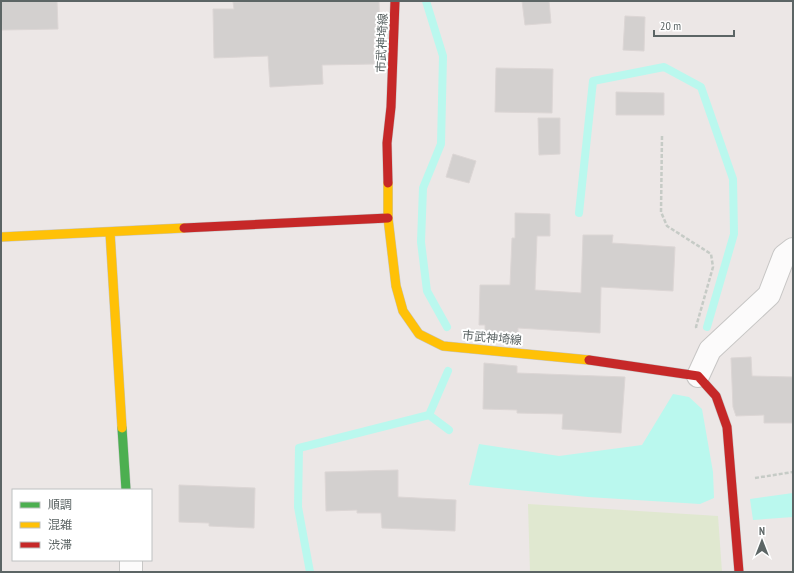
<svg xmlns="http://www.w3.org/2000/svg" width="794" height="573" viewBox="0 0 794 573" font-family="'PT Sans Narrow','Noto Sans JP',sans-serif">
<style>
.green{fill:#e0e8d0}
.water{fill:#baf8ee}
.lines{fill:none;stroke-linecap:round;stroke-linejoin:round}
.stream{stroke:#baf8ee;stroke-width:8}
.building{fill:#d3d0cf;stroke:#dcd6d5}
.street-casing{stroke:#c7c6c5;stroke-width:24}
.fast-casing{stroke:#c5c5c5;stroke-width:10}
.slow-casing{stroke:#c5c5c5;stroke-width:10}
.jam-casing{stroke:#c5c5c5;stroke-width:10}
.path{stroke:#c6cbc6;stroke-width:2.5;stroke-dasharray:4 2;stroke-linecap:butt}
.street{stroke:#fcfbfb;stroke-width:22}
.fast{stroke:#4caf50;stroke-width:9}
.slow{stroke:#ffc107;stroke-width:9}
.jam{stroke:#c62828;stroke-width:9}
.labels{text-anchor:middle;stroke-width:4;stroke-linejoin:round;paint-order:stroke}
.street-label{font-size:12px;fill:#5c6565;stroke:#fff}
</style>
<rect width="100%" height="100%" fill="#ece7e6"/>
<path class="green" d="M528,504L718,516L722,572H530Z"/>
<path class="water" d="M673,394L689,397L702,409L713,472L714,498L700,504L588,497L469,485L479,444L559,456L642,445Z
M793,493V517L753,520L750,499Z"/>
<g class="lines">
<path class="stream" d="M426,1L443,56L441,144L423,188L421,242L427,291L447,327
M579,213L593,81L664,67L701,87L733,179L734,234L707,327
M429,415L449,430
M310,572L298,507L299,448L429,415L448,371"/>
</g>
<path class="building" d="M1,1H57L58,29L2,30Z
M265,1H379L380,38H374V64L322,65L323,84L270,87L268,56L214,58L213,9H234L233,2Z
M522,1H549L551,23L525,25Z
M625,16L645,17L644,51L623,50Z
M496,68L553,69L552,113L495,112Z
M616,92L664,93V115H616Z
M538,118H560V154L539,155Z
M453,154L476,161L469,183L446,177Z
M515,213L550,214V236H537L535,290L581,293L583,235H613L612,243L675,247L673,291L601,287L600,333L518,328V341L485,337V325H479L480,285H510L512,238H515Z
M751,357L752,376L793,377V423H764V415L736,416L733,407L731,358Z
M484,363L517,366V373L625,377L621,433L562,429L563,414L517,413V410L483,409Z
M398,470V497L456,500L455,531L382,528L381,513H357V510L326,511L325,472Z
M179,485L255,488L254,528L209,526V523L179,522Z"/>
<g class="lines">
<defs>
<path id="street" d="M698,376L710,350L769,295L784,256L793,249
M131,560V572"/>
<path id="fast" d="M122,428L126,490"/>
<path id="slow" d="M388,183V218L396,286L403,311L419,334L443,346L589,360
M110,232L122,428
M1,237L184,228"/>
<path id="jam" d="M388,183L387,143L391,107L395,1
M184,228L388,218
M589,360L698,376L716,396L727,427L739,572"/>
</defs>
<use href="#street" class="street-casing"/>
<use href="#fast" class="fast-casing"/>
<use href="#slow" class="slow-casing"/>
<use href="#jam" class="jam-casing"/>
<path class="path" d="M662,136L661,212L667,226L711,254L713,267L696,327L697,329
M755,478L793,472"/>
<use href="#street" class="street"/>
<use href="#fast" class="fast"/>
<use href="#slow" class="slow"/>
<use href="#jam" class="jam"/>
</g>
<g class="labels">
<g class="street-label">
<text transform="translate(382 43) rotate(-88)" y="4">市武神埼線</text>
<text transform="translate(492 338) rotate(5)" y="4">市武神埼線</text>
</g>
</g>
<rect width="794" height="573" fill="none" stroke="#5c6565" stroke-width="4"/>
<rect x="12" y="489" width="140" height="72" fill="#ffffff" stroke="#bec1c1"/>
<rect x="20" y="502" width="20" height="6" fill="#4caf50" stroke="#bec1c1"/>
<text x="48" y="509" font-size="12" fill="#5c6565">順調</text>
<rect x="20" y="522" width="20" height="6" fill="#ffc107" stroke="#bec1c1"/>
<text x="48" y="529" font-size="12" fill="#5c6565">混雑</text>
<rect x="20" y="542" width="20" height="6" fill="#c62828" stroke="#bec1c1"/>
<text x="48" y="549" font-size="12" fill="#5c6565">渋滞</text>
<g transform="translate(762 541)" stroke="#ffffff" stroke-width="3" paint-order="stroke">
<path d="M0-3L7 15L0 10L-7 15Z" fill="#5c6565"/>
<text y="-6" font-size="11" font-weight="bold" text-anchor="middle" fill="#5c6565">N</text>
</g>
<path d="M654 30v6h80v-6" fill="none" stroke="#5c6565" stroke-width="2"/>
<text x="660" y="30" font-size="12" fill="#5c6565" stroke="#ffffff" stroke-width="3" paint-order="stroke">20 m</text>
</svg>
